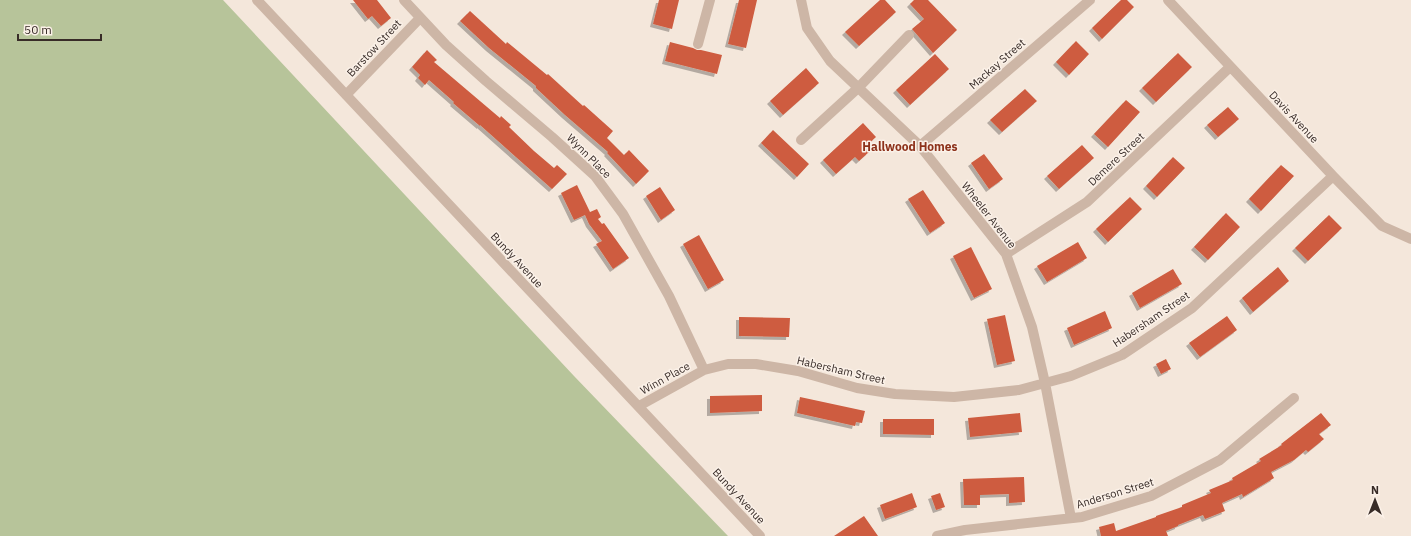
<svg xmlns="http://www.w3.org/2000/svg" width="1411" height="536" viewBox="0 0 1411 536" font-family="'IBM Plex Sans',sans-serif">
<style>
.green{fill:#b7c49a}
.building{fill:#ce5c3f;filter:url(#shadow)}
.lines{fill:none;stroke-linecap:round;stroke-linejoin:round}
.minor{stroke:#cdb6a6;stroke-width:10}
.labels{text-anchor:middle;stroke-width:3;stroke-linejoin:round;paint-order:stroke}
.street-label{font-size:11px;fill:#382c28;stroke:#fbf1e8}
.neighbourhood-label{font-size:12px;font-weight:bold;fill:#8d321b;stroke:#fbf1e8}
</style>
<defs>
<filter id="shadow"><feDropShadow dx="-3" dy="3" stdDeviation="0" flood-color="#0004"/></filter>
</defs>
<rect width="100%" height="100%" fill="#f4e7db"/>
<path class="green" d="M0,0H223L574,376L728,536H0Z"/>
<path class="building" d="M353,0H377L391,18L381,26L372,16L368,19Z
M659,0H679L672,29L653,24Z
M739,0H757L746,48L728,44Z
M880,0H885L896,12L859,46L845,32Z
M914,0H928L957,30L933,53L912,29L924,19L910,4Z
M1121,0H1127L1134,7L1102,39L1092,28Z
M470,11L506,44L507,42L547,75L548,74L583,106L584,105L613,131L607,138L624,155L629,150L649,171L636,184L607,153L608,152L565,115L536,88V86L489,48L460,21Z
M1076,41L1089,54L1069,75L1056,62Z
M670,42L693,48L697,50H701L722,55L717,74L665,61Z
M427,50L437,60L434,62L500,118L501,116L511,125L509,127L534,151L554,168L557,165L567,174L552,189L480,125V126L453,103L454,102L429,80L425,85L418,78L420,75L412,67Z
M1178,53L1192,67L1156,102L1142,88Z
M935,54L949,69L910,105L896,90Z
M806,68L819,83L783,115L770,101Z
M1025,89L1037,101L1002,132L990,120Z
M1126,100L1140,112L1108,147L1094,134Z
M1228,107L1239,119L1218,137L1207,125Z
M863,123L876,137L865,147L869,152L859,161L855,157L836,174L823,160Z
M773,130L809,164L797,177L761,143Z
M1082,145L1094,158L1059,189L1047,176Z
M984,154L1003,179L989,189L971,163Z
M1173,157L1185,168L1157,197L1146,186Z
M1281,165L1294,176L1261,211L1249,199Z
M577,185L590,212L597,209L601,217L598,219L602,224L604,223L629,258L613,269L596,244L602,241L589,224L585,215L574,220L561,193Z
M660,187L675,210L661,220L646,196Z
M923,190L945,223L930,233L908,199Z
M1130,197L1142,209L1108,242L1096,229Z
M1226,213L1240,227L1208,260L1194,247Z
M1329,215L1342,228L1308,261L1295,248Z
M699,235L724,280L708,289L683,244Z
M1078,242L1087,258L1047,282L1037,266Z
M971,247L992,289L974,298L953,256Z
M1278,267L1289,281L1253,312L1242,298Z
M1173,269L1182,284L1140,308L1132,293Z
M1105,311L1112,328L1074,345L1067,328Z
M1005,315L1015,361L997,365L987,319Z
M1227,316L1237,330L1200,357L1189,343Z
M739,317L790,318L789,337L739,336Z
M1166,359L1171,369L1161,374L1156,364Z
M762,395V411L710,413V396Z
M800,397L865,411L862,423L856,422L855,426L797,413Z
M1020,413L1022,432L970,437L968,418Z
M1321,413L1331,425L1319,434L1324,439L1308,452L1306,450L1294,460L1271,472L1274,478L1243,497L1242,494L1222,503L1225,511L1205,519L1203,515L1178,525V526L1166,531L1168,536H1101L1099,527L1114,523L1116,531L1156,517V516L1182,507V505L1211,493L1209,490L1233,480L1232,478L1261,461L1259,459L1282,445L1281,444Z
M883,419H934V435L883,434Z
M1024,477L1025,502L1009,503V494L980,495V505H964L963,479Z
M912,493L917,507L885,519L880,505Z
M940,493L945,507L936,510L931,496Z
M864,516L878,536H834Z"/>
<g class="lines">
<path class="minor" d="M257,0L760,536
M404,0L446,45L486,81L552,137L595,176L623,214L669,296L704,370
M801,0L807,28L830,61L920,146L1006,254L1032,327L1045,383L1071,518
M1168,0L1333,176L1382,226L1411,239
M698,44L710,0
M346,95L420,18
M801,140L858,88L909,35
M920,146L1090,0
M1006,254L1087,202L1230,67
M639,406L704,370L728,364H756L798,371L857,388L895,394L954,397L1019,390L1071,376L1122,355L1192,308L1333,176
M937,536L965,530L1082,517L1151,496L1220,460L1294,398"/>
</g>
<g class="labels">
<g class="street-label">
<text transform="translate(374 48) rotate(-47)" y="4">Barstow Street</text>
<text transform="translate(997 64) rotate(-41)" y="4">Mackay Street</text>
<text transform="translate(1294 117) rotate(47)" y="4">Davis Avenue</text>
<text transform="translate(589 156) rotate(45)" y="4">Wynn Place</text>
<text transform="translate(1116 159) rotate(-43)" y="4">Demere Street</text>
<text transform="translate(989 215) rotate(52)" y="4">Wheeler Avenue</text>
<text transform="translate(517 260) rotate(47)" y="4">Bundy Avenue</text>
<text transform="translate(1151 319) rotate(-34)" y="4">Habersham Street</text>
<text transform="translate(841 370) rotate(13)" y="4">Habersham Street</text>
<text transform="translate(665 378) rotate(-29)" y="4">Winn Place</text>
<text transform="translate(1115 493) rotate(-17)" y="4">Anderson Street</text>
<text transform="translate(739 496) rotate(47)" y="4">Bundy Avenue</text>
</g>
<g class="neighbourhood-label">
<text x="910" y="151">Hallwood Homes</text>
</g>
</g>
<g transform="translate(1375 500)" stroke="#fbf1e8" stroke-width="3" paint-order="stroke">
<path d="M0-3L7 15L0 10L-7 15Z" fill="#382c28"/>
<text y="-6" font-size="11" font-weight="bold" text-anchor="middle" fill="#382c28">N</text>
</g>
<path d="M18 34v6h83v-6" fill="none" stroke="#382c28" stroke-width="2"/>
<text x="24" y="34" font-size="12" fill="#382c28" stroke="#fbf1e8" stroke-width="3" paint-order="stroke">50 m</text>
</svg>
